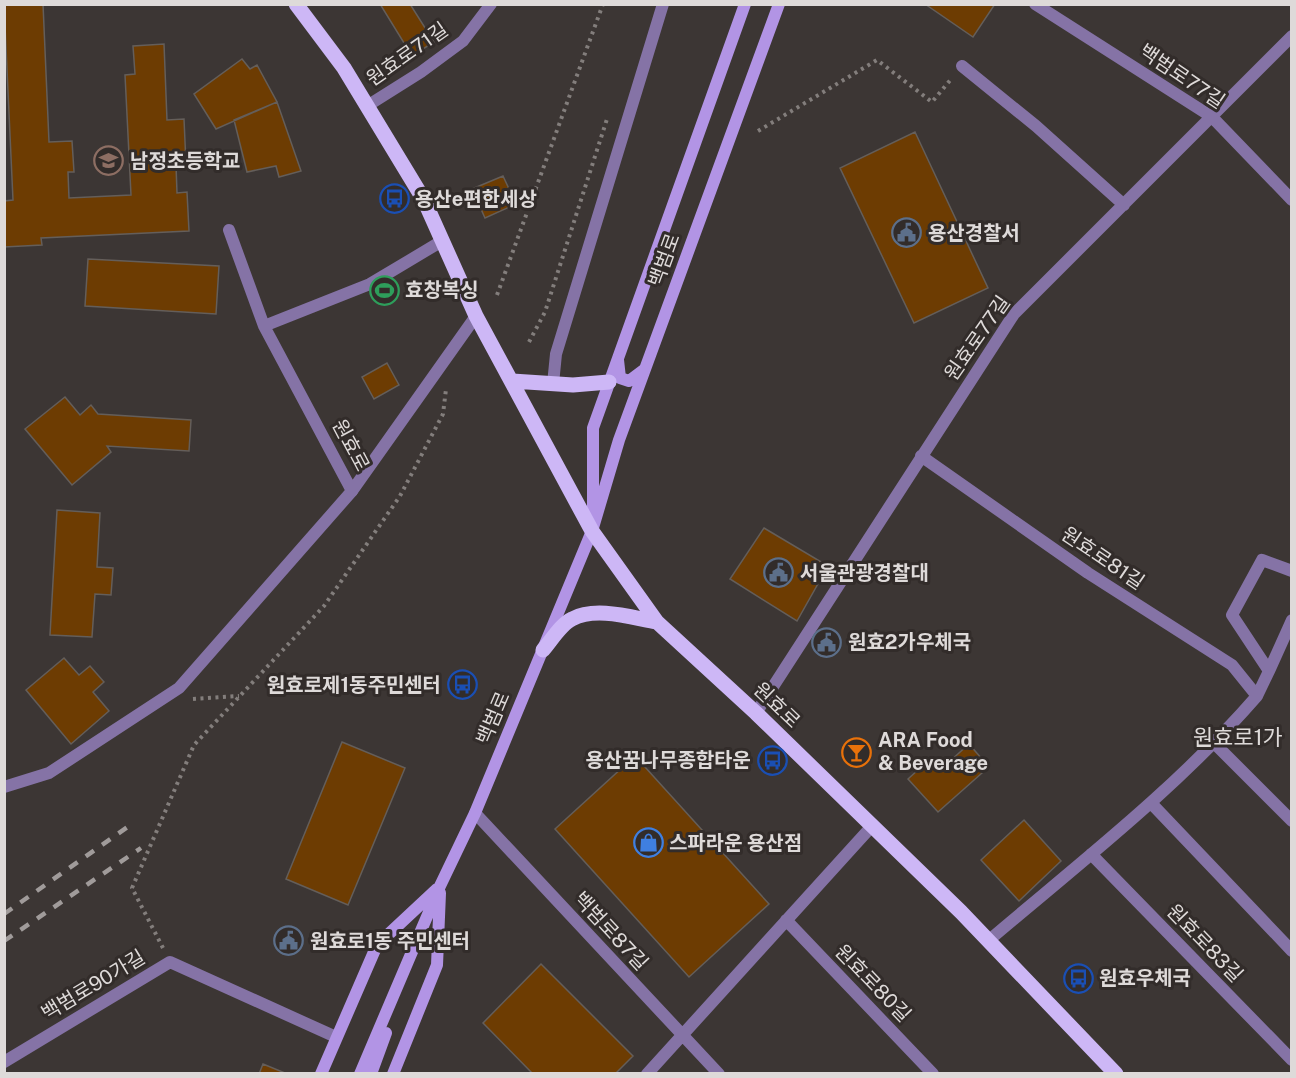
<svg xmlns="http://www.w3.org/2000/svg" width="1296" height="1078" viewBox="0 0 1296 1078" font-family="'Public Sans','Noto Sans KR',sans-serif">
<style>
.building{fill:#6d3c02;stroke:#645e5a;stroke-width:1.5}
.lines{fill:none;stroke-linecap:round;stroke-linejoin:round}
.path{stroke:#837e7c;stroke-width:4;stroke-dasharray:3 4.5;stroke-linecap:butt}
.lane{stroke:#8573a6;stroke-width:12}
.street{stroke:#8573a6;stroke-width:12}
.secondary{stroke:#b294e5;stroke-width:12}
.primary{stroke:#cdb7f6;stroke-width:15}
.rail{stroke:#a09b9a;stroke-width:4.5;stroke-dasharray:10 10;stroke-linecap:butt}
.labels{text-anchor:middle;stroke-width:6;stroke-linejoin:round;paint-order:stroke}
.street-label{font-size:20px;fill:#dedad9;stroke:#322c2a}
.poi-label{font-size:20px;font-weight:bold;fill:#dedad9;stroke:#322c2a;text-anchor:start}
.quarter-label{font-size:22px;fill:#dedad9;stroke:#322c2a}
</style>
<rect width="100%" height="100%" fill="#3c3634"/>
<path class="building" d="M4,4H43L49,142L72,141L74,172H68L69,198L131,195L125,75L135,74L133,46L164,44L167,120L184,119L186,164L176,165L177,193L187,192L189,231L41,238L42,245L4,247V201L13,200Z
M380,4H410L434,42L412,56Z
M925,4H995L973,37Z
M242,59L250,69L257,65L277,102L216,129L194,94Z
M277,102L301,171L279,177L276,166L247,172L234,120Z
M915,132L988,288L914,323L840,168Z
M503,176L516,204L485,218L472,189Z
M88,259L219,266L216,314L85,306Z
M387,363L399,385L374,399L362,377Z
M65,397L80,415L91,405L98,414L191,420L189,451L107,446L111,452L72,485L25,429Z
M57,510L100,513L97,567L113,568L111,595L95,594L92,637L50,635Z
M764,528L828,566L797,621L730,579Z
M64,658L79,675L90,666L104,682L93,692L109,711L71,744L26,690Z
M342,742L405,768L348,905L286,879Z
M969,744L982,759L975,765L982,773L938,812L908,779L930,759L940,770Z
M635,756L769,904L689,977L555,829Z
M1024,820L1061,861L1019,901L981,860Z
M541,964L633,1056L615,1074H533L483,1023Z
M263,1064L285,1073V1074H259Z"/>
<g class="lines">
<path class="path" d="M758,131L877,60L932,102L952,78
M497,295L603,4
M529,342L545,312L607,119
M193,699L239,696
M163,948L132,888L194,745L324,606L400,496L443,414L446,389"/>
<path class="lane" d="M367,106L421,72L463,41L491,4
M553,384L556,354L663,4
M4,787L49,773L179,688L352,491"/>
<path class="street" d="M1035,4L1212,117L1292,200
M962,66L1036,126L1124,205
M229,230L264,326L352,491L476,316
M264,326L370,284L442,241
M921,456L1088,573L1232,665L1257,696C1177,788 1081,862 988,941
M1269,671L1292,620
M1257,696L1269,671L1232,615L1262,560L1292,571
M756,713L1014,314L1292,36
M1215,744L1292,821
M1151,803L1292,951
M475,813L719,1074
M1091,854L1292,1060
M786,920L933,1074
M4,1062L170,962L336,1037
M647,1074L872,826"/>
<path class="secondary" d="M618,360L620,378L629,381L645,369
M593,515V428L745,4
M321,1074L377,945L437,889
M360,1074L440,886L475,813L592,531L619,440L779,4
M371,1074L386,1033
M393,1074L437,965L440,893"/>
<path class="primary" d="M296,4L344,68L424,200L476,316L592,531L657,622L756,713L961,912L1116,1074
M512,381L573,385L609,382
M543,650C551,641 561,624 572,619C596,606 633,618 657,622"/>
<path class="rail" d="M4,914L129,826
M4,941L141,848"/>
</g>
<defs>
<symbol id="school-ring" viewBox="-11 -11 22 22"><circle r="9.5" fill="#322c2a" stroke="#8d6e63" stroke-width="1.5"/><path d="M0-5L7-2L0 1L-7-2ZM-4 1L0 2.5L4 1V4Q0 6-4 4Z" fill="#8d6e63"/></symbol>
<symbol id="bus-ring" viewBox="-11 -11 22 22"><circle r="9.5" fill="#322c2a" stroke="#1a4fb4" stroke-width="1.5"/><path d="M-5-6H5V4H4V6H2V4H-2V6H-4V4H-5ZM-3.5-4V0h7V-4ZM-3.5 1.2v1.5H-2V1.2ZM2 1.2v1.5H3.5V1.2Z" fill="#1a4fb4"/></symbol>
<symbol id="civic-ring" viewBox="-11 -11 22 22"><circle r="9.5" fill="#322c2a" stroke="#5c6f8a" stroke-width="1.5"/><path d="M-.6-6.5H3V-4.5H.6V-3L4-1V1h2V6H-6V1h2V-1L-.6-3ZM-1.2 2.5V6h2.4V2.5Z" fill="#5c6f8a"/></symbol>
<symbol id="stadium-ring" viewBox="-11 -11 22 22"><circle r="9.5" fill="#322c2a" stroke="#2e9e5b" stroke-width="1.5"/><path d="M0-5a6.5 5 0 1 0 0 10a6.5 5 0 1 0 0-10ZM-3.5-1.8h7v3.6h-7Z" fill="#2e9e5b"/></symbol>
<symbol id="bar-ring" viewBox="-11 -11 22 22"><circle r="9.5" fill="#322c2a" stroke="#e8710a" stroke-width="1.5"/><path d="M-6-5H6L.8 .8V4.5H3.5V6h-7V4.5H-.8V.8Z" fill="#e8710a"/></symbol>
<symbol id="shop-ring" viewBox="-11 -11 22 22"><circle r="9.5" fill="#322c2a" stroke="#3f7fe0" stroke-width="1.5"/><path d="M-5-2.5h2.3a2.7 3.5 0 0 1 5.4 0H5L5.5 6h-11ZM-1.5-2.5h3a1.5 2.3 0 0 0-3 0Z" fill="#3f7fe0"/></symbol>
</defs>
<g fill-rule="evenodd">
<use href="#school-ring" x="92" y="144" width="33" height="33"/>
<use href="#bus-ring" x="378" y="182" width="33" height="33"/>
<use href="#civic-ring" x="890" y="216" width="33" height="33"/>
<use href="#stadium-ring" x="368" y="274" width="33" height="33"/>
<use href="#civic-ring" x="762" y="556" width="33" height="33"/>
<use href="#civic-ring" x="810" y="626" width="33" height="33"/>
<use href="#bus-ring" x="446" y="668" width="33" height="33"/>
<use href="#bar-ring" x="840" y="736" width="33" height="33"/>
<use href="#bus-ring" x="756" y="744" width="33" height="33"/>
<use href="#shop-ring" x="632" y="826" width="33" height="33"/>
<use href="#civic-ring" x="272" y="924" width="33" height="33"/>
<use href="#bus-ring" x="1062" y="962" width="33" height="33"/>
</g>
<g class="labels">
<g class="street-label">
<text transform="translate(407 54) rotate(-35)" y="7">원효로71길</text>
<text transform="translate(1182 76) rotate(34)" y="7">백범로77길</text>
<text transform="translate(664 260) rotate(-70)" y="7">백범로</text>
<text transform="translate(977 338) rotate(-55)" y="7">원효로77길</text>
<text transform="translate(351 445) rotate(62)" y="7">원효로</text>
<text transform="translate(1103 558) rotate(34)" y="7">원효로81길</text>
<text transform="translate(777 705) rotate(44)" y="7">원효로</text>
<text transform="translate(493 718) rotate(-67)" y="7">백범로</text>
<text transform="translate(611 931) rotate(47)" y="7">백범로87길</text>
<text transform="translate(1205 943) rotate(46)" y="7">원효로83길</text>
<text transform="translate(873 983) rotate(46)" y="7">원효로80길</text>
<text transform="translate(93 985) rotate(-31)" y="7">백범로90가길</text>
</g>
<g class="poi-label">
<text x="130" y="168">남정초등학교</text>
<text x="415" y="206">용산e편한세상</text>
<text x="928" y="240">용산경찰서</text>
<text x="405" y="297">효창복싱</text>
<text x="800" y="580">서울관광경찰대</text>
<text x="848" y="649">원효2가우체국</text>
<text x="441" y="692" text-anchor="end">원효로제1동주민센터</text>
<text x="878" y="747">ARA Food<tspan x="878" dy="23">&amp; Beverage</tspan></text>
<text x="751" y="767" text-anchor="end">용산꿈나무종합타운</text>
<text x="669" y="850">스파라운 용산점</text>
<text x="310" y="948">원효로1동 주민센터</text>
<text x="1099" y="985">원효우체국</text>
</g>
<g class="quarter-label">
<text x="1238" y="745">원효로1가</text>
</g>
</g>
<rect width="1296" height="1078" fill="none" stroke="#dedad9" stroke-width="12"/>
</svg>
